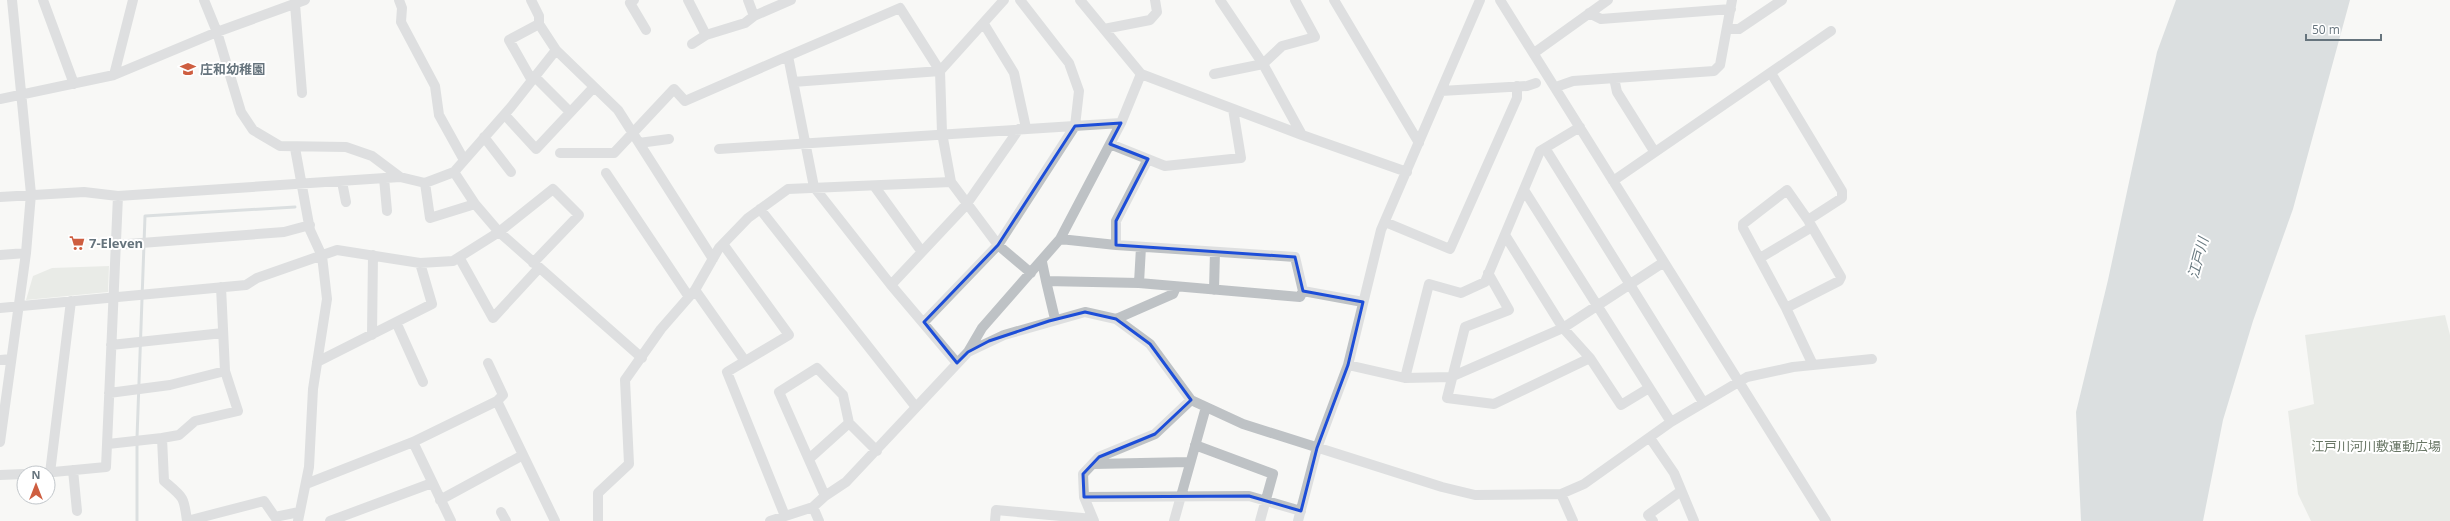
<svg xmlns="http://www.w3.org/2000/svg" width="2450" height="521" viewBox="0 0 2450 521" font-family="'Open Sans','Noto Sans JP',sans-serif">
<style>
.green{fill:#d8dcd5}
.water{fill:#b9c2c6}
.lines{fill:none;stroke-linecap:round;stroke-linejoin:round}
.stream{stroke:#b9c2c6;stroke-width:3}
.minor{stroke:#bec2c5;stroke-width:10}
.marked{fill:none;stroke:#1d4ed8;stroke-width:3;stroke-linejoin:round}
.labels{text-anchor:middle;stroke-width:4;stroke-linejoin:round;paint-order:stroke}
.poi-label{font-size:13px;font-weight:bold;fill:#66747d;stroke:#fff;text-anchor:start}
.park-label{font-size:13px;fill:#687665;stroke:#fff}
.water-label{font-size:14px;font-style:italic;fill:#67787f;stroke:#fff}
</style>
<rect width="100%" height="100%" fill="#f8f8f6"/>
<path class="green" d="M109,266L108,292L26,300L33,276L52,268Z
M2445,315L2450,335V521H2311L2298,494L2288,411L2314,404L2305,335Z"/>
<path class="water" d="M2176,0H2350L2293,209L2253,321L2223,420L2203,521H2081L2076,412L2108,280L2157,52Z"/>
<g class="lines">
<path class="stream" d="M137,438L145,216L295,207
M137,521V444"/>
<path class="minor" d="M43,0L74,84
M204,0L217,32L241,112L253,130L280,146L346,147L372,156L400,177
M399,0L402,8L401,22L435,86L439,115L464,160
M531,0L539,16V24L556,50L618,110L713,259
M634,0L630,3L646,30
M688,0L706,35
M748,0L754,16
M1080,0L1141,74L1302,135
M1220,0L1263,64L1302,135L1407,172
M1334,0L1419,143
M1500,0L1826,521
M295,4L302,93
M1589,13L1601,19L1731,9
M539,24L509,40L530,77H535L570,112
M984,24L1014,73L1026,128
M1104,29L1150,20L1157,12L1155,0
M1727,29H1739L1782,0
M692,44L706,35L745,23L754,16L791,0
M1534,53L1608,0
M1771,73L1842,191V198L1808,220
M1214,74L1263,64L1282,46L1315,37L1295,0
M114,75L133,0
M1614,78L1617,92L1654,151
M793,82L940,71L1004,0
M1556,87L1573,81L1714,71L1720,65L1732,0
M1441,91L1527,86L1536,83
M0,99L114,75L217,32L305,0
M505,115L536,149L594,87
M484,137L511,172
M639,143L669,139
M1110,144L1165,166L1241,158L1233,109
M295,148L310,230L322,256L327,299L313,389L309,467L298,521
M1545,148L1703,402
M719,149L1121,123
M560,153H614L674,89L685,101L788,56
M454,172L475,204L499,232L642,358
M606,173L689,297
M384,178L387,211
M1613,181L1831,31
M342,182L346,202
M425,183L430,218L475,204
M875,187L922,252
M1524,190L1671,422
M0,197L84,192L118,196L400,177L425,183L454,172L511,107L556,50
M760,209L915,406
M1385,222L1450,249L1517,98V86
M1505,235L1563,328L1590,358
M1060,239L1116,245L1295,257L1303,291
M723,244L789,335L727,372L785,516
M115,245L284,232L310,225
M1116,245V221L1148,159
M0,255L26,253
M459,257L493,318L539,268
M1760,258L1812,227
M1042,262L1046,281L1139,283L1300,297L1303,291L1363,302
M1488,273L1509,310L1465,327L1447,398L1494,404L1590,358L1621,405L1649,388
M1046,281L1055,319
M1139,283L1141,247
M891,285L966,205L1019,129
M695,290L745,361
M1214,290L1215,252
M0,308L246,285L257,278L337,250L420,263L453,261L499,232L553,189L579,215L533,263
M1786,308L1839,281L1841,277L1808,220L1787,190L1743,224V228L1786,308L1813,365
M1116,319L1173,294L1176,287
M396,322L423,382
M924,322L998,245L1075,126L1079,91L1069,63L1020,0
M372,335L373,255
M111,345L223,333
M968,352L1004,335L1085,312L1116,319L1150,344L1191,400L1243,424L1442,487L1475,495L1561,494L1584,484L1671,422L1747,377L1793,367L1872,359
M0,360L11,359
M317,362L432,304L420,263
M957,363L891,285L814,187L788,56L900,8L940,71L942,133L951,182L998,245L1031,273
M1348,365L1405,378L1451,377L1563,328L1664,262
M1405,378L1429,284L1461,293L1485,282L1540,151L1580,127
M109,393L170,385L225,371
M497,401L555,521
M162,438L179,435L195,421L238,411L225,371L221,287
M1650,438L1674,473L1694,521
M0,442L26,253L31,194L12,0
M413,442L451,521
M108,444L162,438L164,481C183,497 184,496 187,521
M1195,445L1273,474L1260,521
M809,459L849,423
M1093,464L1189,462
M73,470L77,511
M43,473L106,467L118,196
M50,473L71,301
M0,475L24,474
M306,484L413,442L497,401L503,395L488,363
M1561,494L1573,521
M825,496L779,392L817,368L843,395L849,423L877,451
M1084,497L1249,496L1301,511
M440,500L523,455
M813,507L819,521
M501,512L506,521
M187,521L264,501L275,517L299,512
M330,521L432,483
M598,521V493L629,464L625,380L661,329L695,290L719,248L748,218L788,189L951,182
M770,521L813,507L825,496L846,482L968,352L982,328L1060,239L1121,123L1141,74
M995,521L996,510L1093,519
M1094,521L1084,497L1083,474L1099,457L1155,434L1191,400
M1174,521L1206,407
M1298,521L1317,448L1348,365L1381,230L1480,0
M1653,521L1648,515L1681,491"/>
</g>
<path d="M0 0H2450V521H0ZM1121,123L1110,144L1148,159L1116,221V245L1295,257L1303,291L1363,302L1348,365L1317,448L1301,511L1249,496L1084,497L1083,474L1099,457L1155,434L1191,400L1150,344L1116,319L1085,312L1049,321L989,341L968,352L957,363L924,322L998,245L1075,126Z" fill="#f8f8f6" fill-opacity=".55" fill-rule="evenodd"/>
<path class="marked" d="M1121,123L1110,144L1148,159L1116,221V245L1295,257L1303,291L1363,302L1348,365L1317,448L1301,511L1249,496L1084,497L1083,474L1099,457L1155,434L1191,400L1150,344L1116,319L1085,312L1049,321L989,341L968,352L957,363L924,322L998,245L1075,126Z"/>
<defs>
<symbol id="school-bare" viewBox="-9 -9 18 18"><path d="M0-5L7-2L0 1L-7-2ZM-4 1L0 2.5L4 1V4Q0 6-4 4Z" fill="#ce5e40" stroke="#fff" stroke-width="2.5" paint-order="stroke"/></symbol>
<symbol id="supermarket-bare" viewBox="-9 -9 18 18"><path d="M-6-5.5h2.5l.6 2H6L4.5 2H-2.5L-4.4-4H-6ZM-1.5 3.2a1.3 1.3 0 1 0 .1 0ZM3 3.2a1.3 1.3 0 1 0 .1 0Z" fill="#ce5e40" stroke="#fff" stroke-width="2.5" paint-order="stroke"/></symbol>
</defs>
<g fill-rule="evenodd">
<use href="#school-bare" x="177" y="58" width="22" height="22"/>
<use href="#supermarket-bare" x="66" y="232" width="22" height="22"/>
</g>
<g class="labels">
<g class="poi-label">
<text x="200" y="74">庄和幼稚園</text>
<text x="89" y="248">7-Eleven</text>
</g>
<g class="park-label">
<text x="2376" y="451">江戸川河川敷運動広場</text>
</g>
<g class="water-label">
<text transform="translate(2198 258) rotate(-75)" y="5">江戸川</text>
</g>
</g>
<g transform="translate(36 485)"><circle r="19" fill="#ffffff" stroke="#c2c7cb"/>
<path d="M0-3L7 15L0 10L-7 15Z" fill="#ce5e40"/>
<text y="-6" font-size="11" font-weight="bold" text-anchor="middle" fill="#66747d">N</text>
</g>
<path d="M2306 34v6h75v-6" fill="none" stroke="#66747d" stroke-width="2"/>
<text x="2312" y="34" font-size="12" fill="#66747d" stroke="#ffffff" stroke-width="3" paint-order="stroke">50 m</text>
</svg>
